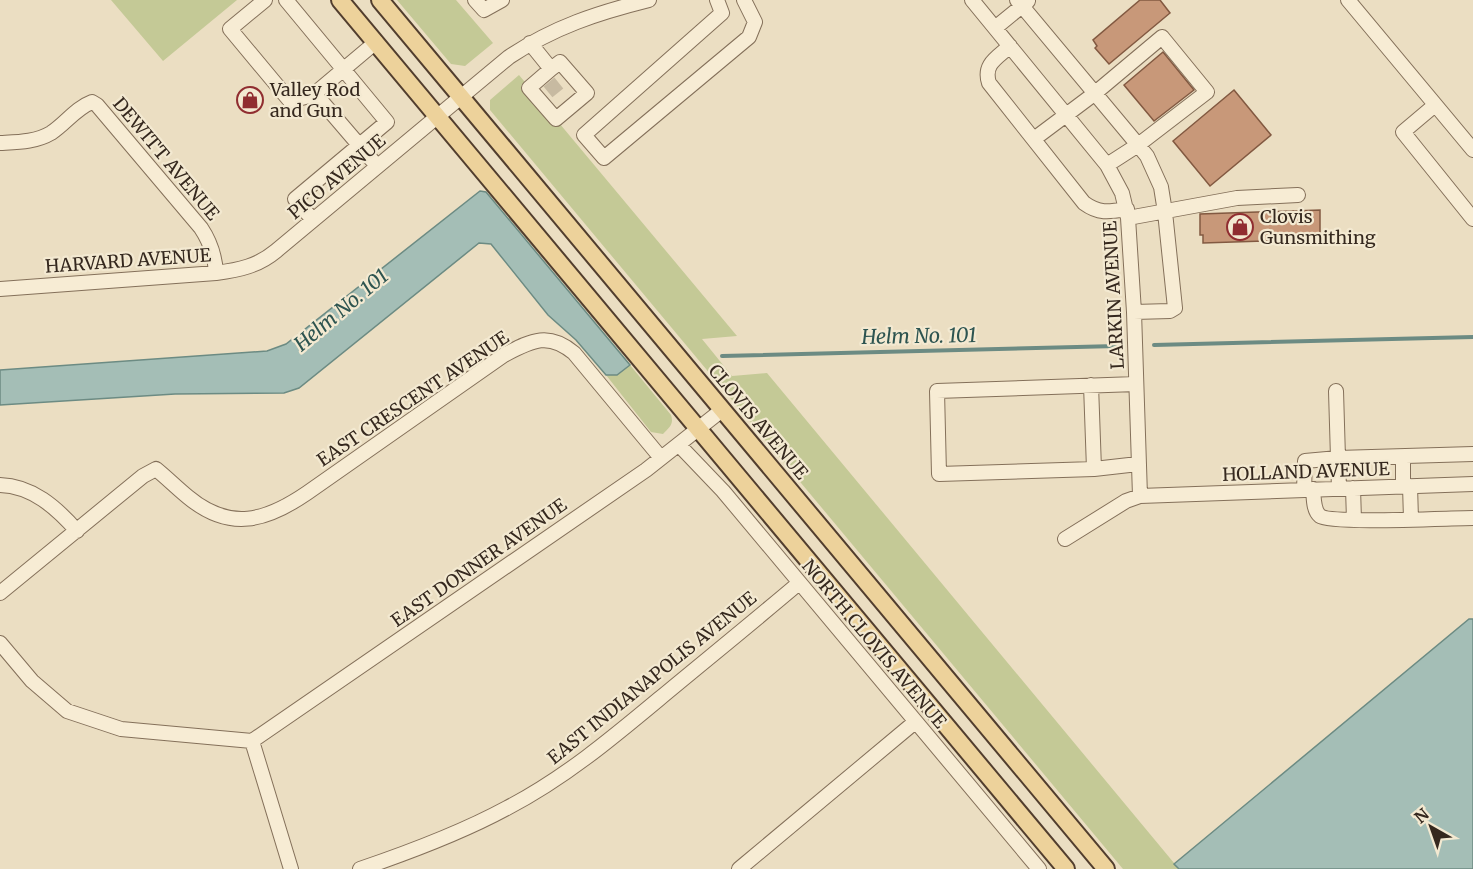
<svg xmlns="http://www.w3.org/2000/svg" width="1473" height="869" viewBox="0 0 1473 869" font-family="Merriweather,serif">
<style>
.green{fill:#c4c996}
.water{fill:#a4beb6;stroke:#6c8b83;stroke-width:1.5}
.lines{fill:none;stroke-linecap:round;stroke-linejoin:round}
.stream{stroke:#6c8b83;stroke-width:4}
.building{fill:#c89879;stroke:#825941;stroke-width:1.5}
.minor-tunnel{stroke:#c7baa1;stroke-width:14;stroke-dasharray:14 7;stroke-linecap:butt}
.minor-casing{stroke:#84705a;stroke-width:16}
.major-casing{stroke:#523e2e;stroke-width:20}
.minor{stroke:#f7ecd4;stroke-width:14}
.major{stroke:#edd29b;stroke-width:16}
.labels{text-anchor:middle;stroke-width:4.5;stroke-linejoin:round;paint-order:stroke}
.poi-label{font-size:18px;fill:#35281e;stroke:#f3e9d1;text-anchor:start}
.street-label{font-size:18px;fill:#35281e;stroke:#f3e9d1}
.water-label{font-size:20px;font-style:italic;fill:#2d5450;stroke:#f3e9d1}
</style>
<rect width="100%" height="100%" fill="#ebdec2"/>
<path class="green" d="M111,0H237L163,61Z
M397,0H456L493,43L465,66L451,64Z
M519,75L737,336L702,339L732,376L767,373L1179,869H1123L490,110V100Z
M630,365L671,415C674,424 670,427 663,434L651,432L606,375H617Z"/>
<path class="water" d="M480,191L486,192L630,365L617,375H606L576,340L548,315L491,244L479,243L299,388L284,393L175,394L0,405V370L267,351L286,344Z
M1469,619H1473V869H1179L1174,864Z"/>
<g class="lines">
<path class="stream" d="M1154,345L1473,337
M722,356L1117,346"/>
</g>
<path class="building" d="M1140,0H1160L1170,13L1109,64L1095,48L1097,46L1093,40Z
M1163,52L1194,90L1154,121L1124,85Z
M1234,90L1271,135L1210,186L1173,141Z
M1320,210V239L1203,243V235H1200V214Z"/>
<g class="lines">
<path class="minor-tunnel" d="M549,82L562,98"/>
<defs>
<path id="minor" d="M265,0L230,29L290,101L313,95L323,103L377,166
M286,0L387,122L295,199L313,220
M475,0L484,10L502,0
M717,0L722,13L584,135L604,158L749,37L755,22L744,0
M972,0L1107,165L1122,193L1128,218L1134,312L1140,496
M1017,0L1138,145L1147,156L1161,187L1165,212L1175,308L1170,311L1134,312
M1348,0L1473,150
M995,28L1028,1
M530,43L551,69L560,62L587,93L556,119L529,88L551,69
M1010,46C997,58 983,64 989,83L1084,203C1099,214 1109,212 1127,209
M313,95L376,42
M1435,105L1403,132L1473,219
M1034,139L1094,94L1162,37L1207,92L1138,145L1107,165
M0,143C17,142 36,142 51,133C65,124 76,108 92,102L97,105L201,228C211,243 215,256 216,273
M1128,218L1237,198L1298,195
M0,289L216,273C239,270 258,266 276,251L509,57C554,27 597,13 649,0
M1136,384L937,391L939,474L1094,469L1138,464
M1091,385L1094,469
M679,445L723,491L1039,869
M0,485C32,486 56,507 77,531
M1403,486V457
M1410,486L1411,519
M1353,488L1354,520
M1313,489C1314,498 1313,510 1320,516C1331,524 1451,518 1473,518
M1339,489L1338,458L1473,454
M1304,490L1305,461L1338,458L1336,391
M1065,539L1126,501L1140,496L1473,484
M0,593L143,476L156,469C167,478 177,488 188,497C230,532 266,521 307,493L504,355C531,341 548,331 574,353L661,458
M0,643L32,681L67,711L121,729L252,741L291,869
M252,741L646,470L722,410
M360,869C410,852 461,833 507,808C563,779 611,739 659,699C706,660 753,622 799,583
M739,869L915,722"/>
<path id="major" d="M340,0L1066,869
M380,0L1106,869"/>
</defs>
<use href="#minor" class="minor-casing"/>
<use href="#major" class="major-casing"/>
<use href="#minor" class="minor"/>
<use href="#major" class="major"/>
</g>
<defs>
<symbol id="shop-ring" viewBox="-11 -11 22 22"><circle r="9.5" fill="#f3e9d1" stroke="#902d30" stroke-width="1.5"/><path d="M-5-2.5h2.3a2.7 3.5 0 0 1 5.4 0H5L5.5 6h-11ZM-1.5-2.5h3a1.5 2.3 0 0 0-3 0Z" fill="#902d30"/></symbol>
</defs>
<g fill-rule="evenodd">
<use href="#shop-ring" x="235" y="85" width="30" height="30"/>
<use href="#shop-ring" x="1225" y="212" width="30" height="30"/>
</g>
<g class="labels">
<g class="poi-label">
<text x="270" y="96">Valley Rod<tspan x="270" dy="21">and Gun</tspan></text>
<text x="1260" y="223">Clovis<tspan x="1260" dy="21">Gunsmithing</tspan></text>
</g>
<g class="street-label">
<text transform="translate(166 159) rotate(50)" y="6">DEWITT AVENUE</text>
<text transform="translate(337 177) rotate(-40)" y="6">PICO AVENUE</text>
<text transform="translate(128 261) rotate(-4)" y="6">HARVARD AVENUE</text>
<text transform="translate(1114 295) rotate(-93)" y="6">LARKIN AVENUE</text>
<text transform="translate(413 399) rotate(-34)" y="6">EAST CRESCENT AVENUE</text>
<text transform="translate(758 422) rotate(50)" y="6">CLOVIS AVENUE</text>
<text transform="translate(1306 472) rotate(-2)" y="6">HOLLAND AVENUE</text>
<text transform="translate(479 563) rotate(-35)" y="6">EAST DONNER AVENUE</text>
<text transform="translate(874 644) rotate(50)" y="6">NORTH CLOVIS AVENUE</text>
<text transform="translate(652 678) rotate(-39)" y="6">EAST INDIANAPOLIS AVENUE</text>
</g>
<g class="water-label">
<text transform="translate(341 310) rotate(-40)" y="7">Helm No. 101</text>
<text transform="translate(919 336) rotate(-1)" y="7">Helm No. 101</text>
</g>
</g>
<g transform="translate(1431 827) rotate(320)" stroke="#f3e9d1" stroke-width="4.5" paint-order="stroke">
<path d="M0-4.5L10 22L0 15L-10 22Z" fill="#35281e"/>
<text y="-9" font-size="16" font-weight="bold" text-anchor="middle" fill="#35281e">N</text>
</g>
</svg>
